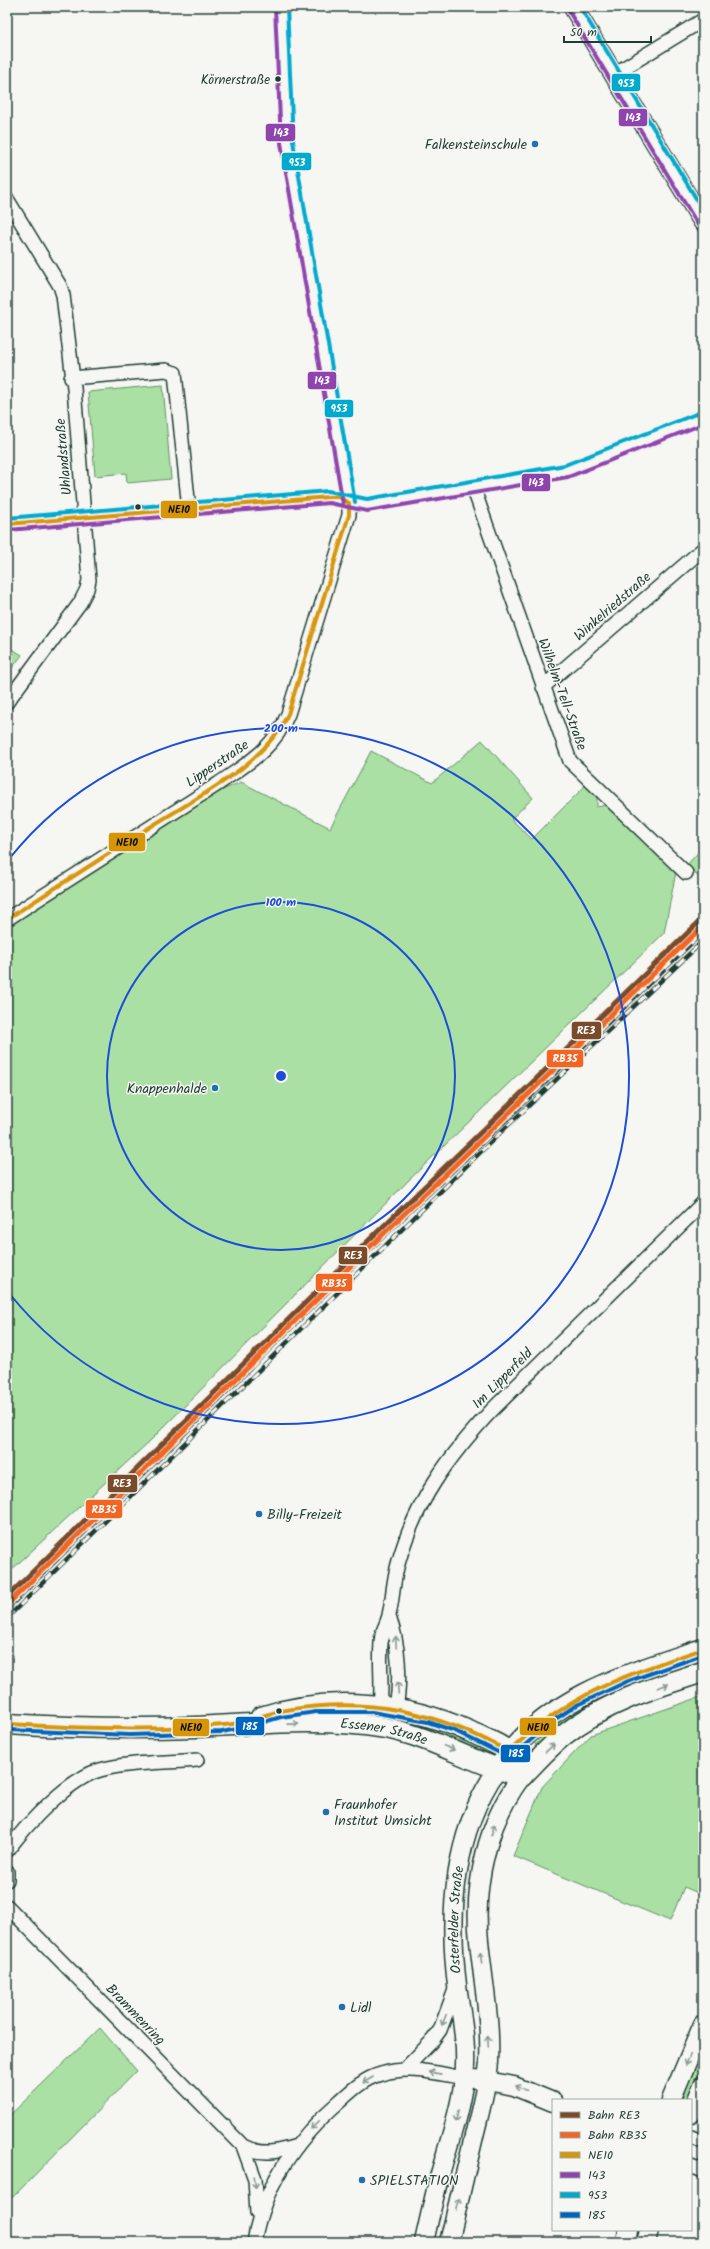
<svg xmlns="http://www.w3.org/2000/svg" width="710" height="2249" viewBox="0 0 710 2249" font-family="Kalam,sans-serif">
<style>
.green{fill:#aae0a3;stroke:#648e6c}
.lines{fill:none;stroke-linecap:round;stroke-linejoin:round}
.street-casing{stroke:#1f3d34;stroke-width:16}
.secondary-casing{stroke:#1f3d34;stroke-width:21}
.primary-casing{stroke:#1f3d34;stroke-width:23}
.street{stroke:#f6f6f2;stroke-width:13}
.secondary{stroke:#f6f6f2;stroke-width:18}
.primary{stroke:#f6f6f2;stroke-width:20}
.rail-casing{stroke:#1f3d34;stroke-width:4.5}
.rail{stroke:#f6f6f2;stroke-width:3;stroke-dasharray:9;stroke-linecap:butt}
.bus-1-casing{stroke:#f6f6f2;stroke-width:7}
.bus-2-casing{stroke:#f6f6f2;stroke-width:7}
.bus-3-casing{stroke:#f6f6f2;stroke-width:7}
.bus-4-casing{stroke:#f6f6f2;stroke-width:7}
.bus-1{stroke:#d79608;stroke-width:4}
.bus-2{stroke:#8e44ad;stroke-width:4}
.bus-3{stroke:#00a9ce;stroke-width:4}
.bus-4{stroke:#0065bd;stroke-width:4}
.rail-1-casing{stroke:#f6f6f2;stroke-width:8}
.rail-2-casing{stroke:#f6f6f2;stroke-width:8}
.rail-1{stroke:#7a4b2a;stroke-width:5}
.rail-2{stroke:#f26522;stroke-width:5}
.oneway{stroke:#8a9a93}
.ring{fill:none;stroke:#1d4ed8;stroke-width:2}
.bus-dot{fill:#1f3d34;stroke:#f6f6f2;stroke-width:1.5}
.poi-dot{fill:#1f6fb2;stroke:#f6f6f2;stroke-width:1.5}
.labels{text-anchor:middle;stroke-width:3;stroke-linejoin:round;paint-order:stroke}
.bus-label{font-size:13px;fill:#1f3d34;stroke:#f6f6f2;text-anchor:end}
.poi-label{font-size:14px;fill:#1f3d34;stroke:#f6f6f2;text-anchor:start}
.street-label{font-size:14px;fill:#1f3d34;stroke:#f6f6f2}
.centre{fill:#1d4ed8;stroke:#f6f6f2;stroke-width:2}
.ring-label{font-size:12px;text-anchor:middle;font-weight:bold;fill:#1d4ed8;stroke:#f6f6f2;stroke-width:3;stroke-linejoin:round;paint-order:stroke}
.line-badge{stroke:#f6f6f2;stroke-width:1.5}
.badge-label{font-size:11px;text-anchor:middle;font-weight:bold;fill:#fff}
.pale-badge-label{font-size:11px;text-anchor:middle;font-weight:bold;fill:#111}
</style>
<rect width="100%" height="100%" fill="#f6f6f2"/>
<filter id="ink" filterUnits="userSpaceOnUse"><feTurbulence type="fractalNoise" baseFrequency=".025" numOctaves="2"/><feDisplacementMap in="SourceGraphic" scale="8" xChannelSelector="R" yChannelSelector="G"/><feConvolveMatrix kernelMatrix="1 2 1 2 8 2 1 2 1" color-interpolation-filters="sRGB"/></filter>
<g filter="url(#ink)">
<path class="green" d="M163,385L171,479L127,483L126,473L95,476L88,392Z
M7,646L22,655L7,675Z
M482,740L533,798L511,819L532,839L585,786L597,797V807L606,805L676,872L664,933L410,1179L152,1439L7,1574V920L172,812L241,782L330,828L371,751L432,783Z
M703,847V880L686,866Z
M703,1656V1667L540,1750L531,1739L581,1703Z
M703,1696V1895L684,1887L670,1921L513,1856L542,1787L591,1735Z
M423,1721L495,1752V1757L492,1759L422,1730Z
M100,2028L137,2071L7,2203V2118Z
M703,2041V2071L691,2100H678Z"/>
<g class="lines">
<defs>
<path id="street" d="M614,74L703,20
M7,199L60,286L63,295L74,388L89,580L87,589L80,603L7,702
M71,378L166,370L175,373L189,509
M473,487L570,761L686,873
M7,524L329,497C343,497 352,505 367,505L567,471L703,418
M543,687L703,549
M7,919L218,784C248,763 274,749 288,714L349,515V503L287,142L281,7
M389,1617C399,1642 401,1681 396,1708
M380,1706C383,1682 378,1657 382,1635C383,1629 388,1622 389,1615C393,1598 393,1581 398,1564C415,1502 448,1457 492,1410L703,1203
M7,1851C27,1824 68,1779 100,1770C127,1762 168,1763 197,1760
M7,1871V1880
M7,1906L243,2146C262,2156 277,2152 297,2146
M405,2069L432,2041L440,2030L456,1987
M691,2137L703,2142
M243,2146L255,2179L257,2213
M691,2166L703,2171
M254,2242C264,2184 296,2139 340,2101C352,2090 365,2078 381,2074C409,2065 436,2073 464,2078"/>
<g id="secondary">
<path d="M573,7L703,222"/>
<path d="M476,2079L514,2086L553,2102"/>
<path d="M671,2100L703,2024"/>
<path d="M691,2114L703,2085"/>
<path id="s1" d="M424,2242C429,2220 434,2197 440,2174C449,2142 460,2111 464,2078C468,2047 461,2015 457,1985C448,1912 454,1832 497,1770"/>
<path d="M449,2242C457,2207 466,2171 474,2136C480,2111 487,2087 489,2062C491,2022 483,1981 479,1941C473,1884 487,1822 522,1776"/>
<path d="M626,2242L628,2230"/>
<path d="M646,2242L649,2230"/>
</g>
<g id="primary">
<path d="M261,1717C331,1695 404,1702 471,1732C483,1738 499,1743 509,1752C514,1757 518,1768 522,1776"/>
<path id="s2" d="M7,1724C70,1728 132,1729 195,1727C257,1724 323,1717 385,1728C434,1737 475,1765 522,1776"/>
<path d="M502,1763C549,1696 629,1674 703,1649"/>
<path d="M522,1776C536,1762 549,1747 564,1735C604,1703 655,1687 703,1672"/>
</g>
</defs>
<use href="#street" class="street-casing"/>
<use href="#secondary" class="secondary-casing"/>
<use href="#primary" class="primary-casing"/>
<use href="#street" class="street"/>
<use href="#secondary" class="secondary"/>
<use href="#primary" class="primary"/>
<defs>
<path id="rail" d="M7,1609L376,1244L703,932
M7,1618L503,1130L703,941"/>
</defs>
<use href="#rail" class="rail-casing"/>
<use href="#rail" class="rail"/>
<defs>
<path id="bus-1" d="M7,524L329,497H338L349,503
M7,919C54,889 101,859 147,829C195,798 263,767 288,714L349,515V503
M7,1724C79,1728 152,1731 224,1725C246,1724 265,1713 286,1710C368,1697 437,1711 509,1752C567,1694 628,1674 703,1649"/>
<path id="bus-2" d="M275,7L281,143L343,504
M568,10L698,225
M8,530L329,503L367,511L568,477L703,424"/>
<path id="bus-3" d="M287,7L293,141L355,502
M580,7L703,210
M7,518L328,491L367,499L565,465L701,412"/>
<path id="bus-4" d="M7,1730L130,1735L222,1732L247,1727L281,1717L316,1712H372L428,1722L455,1731L510,1758L554,1720L577,1705L626,1682L703,1655"/>
</defs>
<use href="#bus-1" class="bus-1-casing"/>
<use href="#bus-2" class="bus-2-casing"/>
<use href="#bus-3" class="bus-3-casing"/>
<use href="#bus-4" class="bus-4-casing"/>
<use href="#bus-1" class="bus-1"/>
<use href="#bus-2" class="bus-2"/>
<use href="#bus-3" class="bus-3"/>
<use href="#bus-4" class="bus-4"/>
<defs>
<path id="rail-1" d="M7,1597L370,1239L703,918"/>
<path id="rail-2" d="M11,1601L374,1243L703,926"/>
</defs>
<use href="#rail-1" class="rail-1-casing"/>
<use href="#rail-2" class="rail-2-casing"/>
<use href="#rail-1" class="rail-1"/>
<use href="#rail-2" class="rail-2"/>
</g>
<defs><path id="oneway-shaft" d="M-6 0H5M1.5-3L5.5 0L1.5 3" fill="none" stroke-width="1.6" stroke-linecap="round" stroke-linejoin="round"/></defs>
<g class="oneway">
<use href="#oneway-shaft" transform="translate(396 1642) rotate(-92)"/>
<use href="#oneway-shaft" transform="translate(663 1686) rotate(-20)"/>
<use href="#oneway-shaft" transform="translate(398 1688) rotate(-93)"/>
<use href="#oneway-shaft" transform="translate(293 1724) rotate(-1)"/>
<use href="#oneway-shaft" transform="translate(449 1748) rotate(21)"/>
<use href="#oneway-shaft" transform="translate(550 1748) rotate(-43)"/>
<use href="#oneway-shaft" transform="translate(493 1830) rotate(-71)"/>
<use href="#oneway-shaft" transform="translate(481 1958) rotate(-97)"/>
<use href="#oneway-shaft" transform="translate(444 2020) rotate(112)"/>
<use href="#oneway-shaft" transform="translate(488 2041) rotate(-93)"/>
<use href="#oneway-shaft" transform="translate(688 2060) rotate(113)"/>
<use href="#oneway-shaft" transform="translate(435 2073) rotate(-169)"/>
<use href="#oneway-shaft" transform="translate(368 2080) rotate(150)"/>
<use href="#oneway-shaft" transform="translate(521 2088) rotate(-158)"/>
<use href="#oneway-shaft" transform="translate(457 2116) rotate(103)"/>
<use href="#oneway-shaft" transform="translate(315 2125) rotate(136)"/>
<use href="#oneway-shaft" transform="translate(255 2182) rotate(83)"/>
<use href="#oneway-shaft" transform="translate(458 2204) rotate(-77)"/>
</g>
</g>
<g class="ring">
<circle cx="281" cy="1076" r="174"/>
<path d="M9 859A348 348 0 1 1 9 1293"/>
</g>
<g class="bus-dot">
<circle cx="278" cy="79" r="3.5"/>
<circle cx="138" cy="507" r="3.5"/>
<circle cx="279" cy="1711" r="3.5"/>
</g>
<g class="poi-dot">
<circle cx="535" cy="144" r="4"/>
<circle cx="215" cy="1088" r="4"/>
<circle cx="259" cy="1514" r="4"/>
<circle cx="326" cy="1812" r="4"/>
<circle cx="342" cy="2007" r="4"/>
<circle cx="362" cy="2180" r="4"/>
</g>
<g class="labels">
<g class="bus-label">
<text x="270" y="84">Körnerstraße</text>
</g>
<g class="poi-label">
<text x="527" y="149" text-anchor="end">Falkensteinschule</text>
<text x="207" y="1093" text-anchor="end">Knappenhalde</text>
<text x="267" y="1519">Billy-Freizeit</text>
<text x="334" y="1809">Fraunhofer<tspan x="334" dy="16">Institut Umsicht</tspan></text>
<text x="350" y="2012">Lidl</text>
<text x="370" y="2185">SPIELSTATION</text>
</g>
<g class="street-label">
<text transform="translate(63 457) rotate(-95)" y="5">Uhlandstraße</text>
<text transform="translate(612 606) rotate(-41)" y="5">Winkelriedstraße</text>
<text transform="translate(563 694) rotate(70)" y="5">Wilhelm-Tell-Straße</text>
<text transform="translate(217 763) rotate(-34)" y="5">Lipperstraße</text>
<text transform="translate(502 1378) rotate(-45)" y="5">Im Lipperfeld</text>
<text dy="5" stroke="none"><textPath href="#s2" startOffset="378">Essener Straße</textPath></text>
<text dy="5" stroke="none"><textPath href="#s1" startOffset="328">Osterfelder Straße</textPath></text>
<text transform="translate(136 2014) rotate(46)" y="5">Brammenring</text>
</g>
</g>
<circle cx="281" cy="1076" r="6" class="centre"/>
<g class="ring-label">
<text x="281" y="732">200 m</text>
<text x="281" y="906">100 m</text>
</g>
<g class="line-badge">
<rect x="611" y="73" width="30" height="19" rx="4" fill="#00a9ce"/>
<rect x="618" y="108" width="30" height="19" rx="4" fill="#8e44ad"/>
<rect x="265" y="123" width="31" height="19" rx="4" fill="#8e44ad"/>
<rect x="281" y="152" width="31" height="19" rx="4" fill="#00a9ce"/>
<rect x="307" y="371" width="30" height="19" rx="4" fill="#8e44ad"/>
<rect x="324" y="399" width="30" height="19" rx="4" fill="#00a9ce"/>
<rect x="521" y="473" width="30" height="19" rx="4" fill="#8e44ad"/>
<rect x="160" y="500" width="38" height="19" rx="4" fill="#d79608"/>
<rect x="108" y="832" width="38" height="20" rx="4" fill="#d79608"/>
<rect x="571" y="1021" width="31" height="19" rx="4" fill="#7a4b2a"/>
<rect x="546" y="1049" width="38" height="19" rx="4" fill="#f26522"/>
<rect x="338" y="1246" width="30" height="19" rx="4" fill="#7a4b2a"/>
<rect x="315" y="1273" width="38" height="19" rx="4" fill="#f26522"/>
<rect x="107" y="1474" width="31" height="19" rx="4" fill="#7a4b2a"/>
<rect x="85" y="1499" width="38" height="20" rx="4" fill="#f26522"/>
<rect x="235" y="1716" width="30" height="20" rx="4" fill="#0065bd"/>
<rect x="519" y="1717" width="38" height="19" rx="4" fill="#d79608"/>
<rect x="172" y="1718" width="38" height="19" rx="4" fill="#d79608"/>
<rect x="500" y="1744" width="31" height="19" rx="4" fill="#0065bd"/>
</g>
<g class="badge-label">
<text x="626" y="87">953</text>
<text x="633" y="121">143</text>
<text x="281" y="136">143</text>
<text x="297" y="166">953</text>
<text x="322" y="384">143</text>
<text x="339" y="412">953</text>
<text x="536" y="486">143</text>
<text x="586" y="1034">RE3</text>
<text x="565" y="1062">RB35</text>
<text x="353" y="1259">RE3</text>
<text x="334" y="1287">RB35</text>
<text x="122" y="1487">RE3</text>
<text x="104" y="1513">RB35</text>
<text x="250" y="1730">185</text>
<text x="516" y="1757">185</text>
</g>
<g class="pale-badge-label">
<text x="179" y="513">NE10</text>
<text x="127" y="846">NE10</text>
<text x="538" y="1731">NE10</text>
<text x="191" y="1731">NE10</text>
</g>
<rect width="710" height="2249" fill="none" stroke="#f6f6f2" stroke-width="24"/>
<rect x="12" y="12" width="686" height="2225" fill="none" stroke="#1f3d34" stroke-width="1.5" filter="url(#ink)"/>
<rect x="552" y="2099" width="140" height="132" fill="#f6f6f2" stroke="#a0aca6"/>
<rect x="560" y="2112" width="20" height="6" fill="#7a4b2a" stroke="#a0aca6"/>
<text x="588" y="2119" font-size="12" fill="#1f3d34">Bahn RE3</text>
<rect x="560" y="2132" width="20" height="6" fill="#f26522" stroke="#a0aca6"/>
<text x="588" y="2139" font-size="12" fill="#1f3d34">Bahn RB35</text>
<rect x="560" y="2152" width="20" height="6" fill="#d79608" stroke="#a0aca6"/>
<text x="588" y="2159" font-size="12" fill="#1f3d34">NE10</text>
<rect x="560" y="2172" width="20" height="6" fill="#8e44ad" stroke="#a0aca6"/>
<text x="588" y="2179" font-size="12" fill="#1f3d34">143</text>
<rect x="560" y="2192" width="20" height="6" fill="#00a9ce" stroke="#a0aca6"/>
<text x="588" y="2199" font-size="12" fill="#1f3d34">953</text>
<rect x="560" y="2212" width="20" height="6" fill="#0065bd" stroke="#a0aca6"/>
<text x="588" y="2219" font-size="12" fill="#1f3d34">185</text>
<path d="M564 36v6h87v-6" fill="none" stroke="#1f3d34" stroke-width="2"/>
<text x="570" y="36" font-size="12" fill="#1f3d34" stroke="#f6f6f2" stroke-width="3" paint-order="stroke">50 m</text>
</svg>
